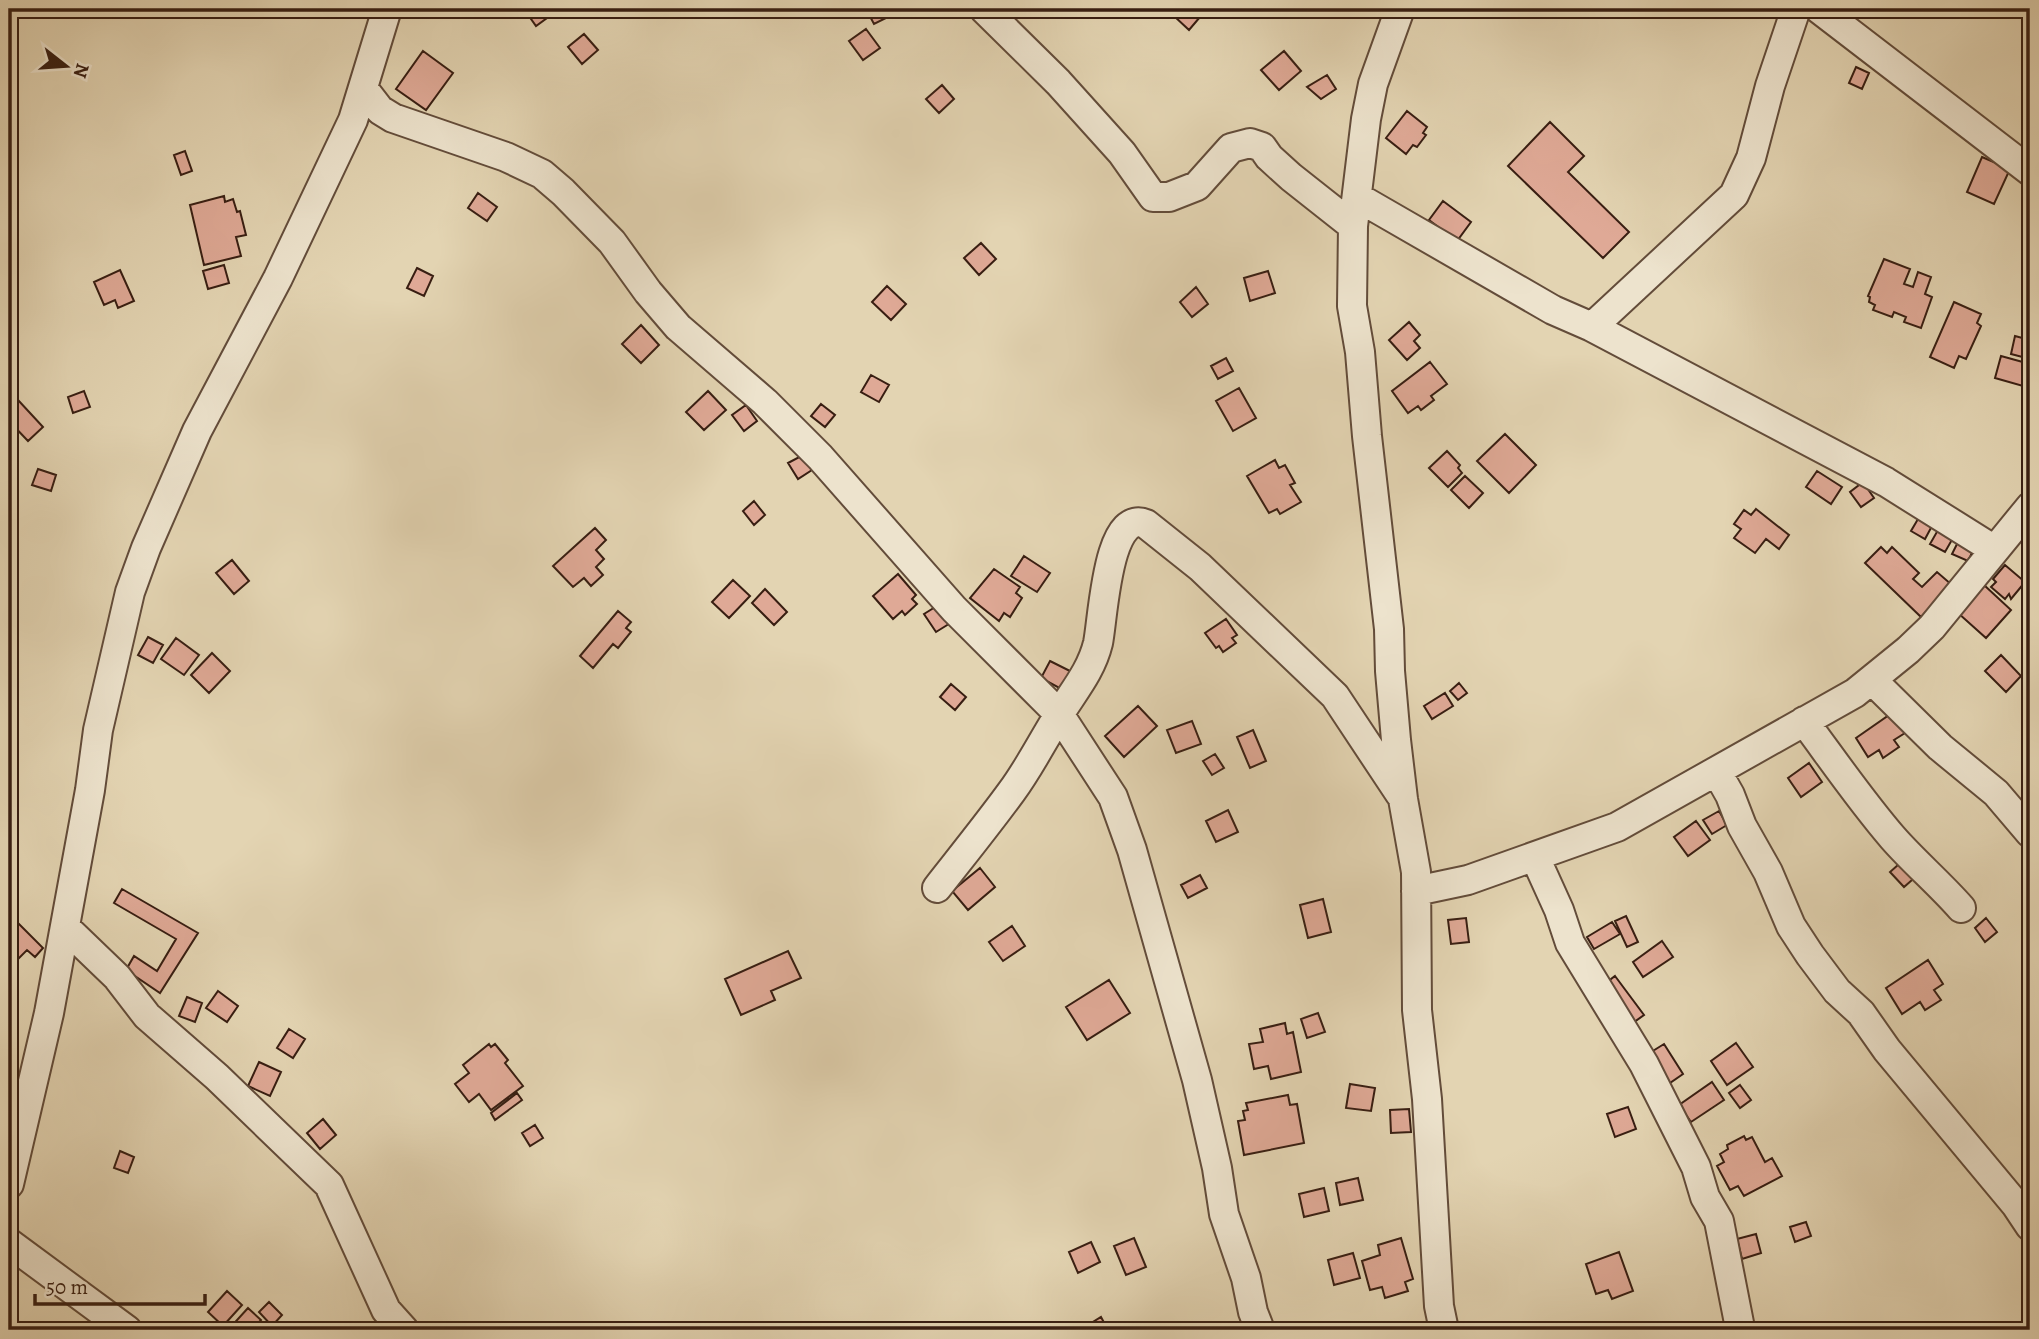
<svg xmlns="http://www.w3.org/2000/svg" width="2039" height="1339" viewBox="0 0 2039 1339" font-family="Alegreya,serif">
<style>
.building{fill:#dfa996;stroke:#381e12;stroke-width:2}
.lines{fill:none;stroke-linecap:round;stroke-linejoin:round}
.minor-casing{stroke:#634c3a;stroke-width:32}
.minor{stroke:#ede3cd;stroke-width:28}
</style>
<rect width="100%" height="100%" fill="#e3d4b2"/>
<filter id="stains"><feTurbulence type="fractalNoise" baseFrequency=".00286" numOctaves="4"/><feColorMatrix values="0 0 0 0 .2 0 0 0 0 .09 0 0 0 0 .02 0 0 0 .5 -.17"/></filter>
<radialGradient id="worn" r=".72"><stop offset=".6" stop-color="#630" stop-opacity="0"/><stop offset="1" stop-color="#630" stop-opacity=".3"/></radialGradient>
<path class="building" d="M524,9H558V10L536,26Z
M866,9H889L892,15L874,24Z
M1181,9H1191L1200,17L1189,30L1174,16Z
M866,29L880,48L863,60L849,41Z
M584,34L598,50L582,64L568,47Z
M423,51L453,73L426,110L396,89Z
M1284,51L1301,71L1279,90L1261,70Z
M1856,67L1869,73L1862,89L1849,83Z
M1327,75L1336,89L1321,99L1307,87Z
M942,85L954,99L939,113L926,99Z
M1407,111L1427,127L1423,133L1426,135L1417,147L1413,145L1406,154L1386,138Z
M1550,122L1584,156L1568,172L1629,232L1603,258L1508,166Z
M185,151L192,171L181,175L174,155Z
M1982,157L2010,169L1994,204L1967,192Z
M478,193L497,207L487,221L468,208Z
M224,196L225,202L233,199L237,212L240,211L246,235L236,237L241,256L204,265L190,205Z
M1443,201L1471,222L1457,241L1429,220Z
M981,243L996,259L979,275L964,258Z
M1884,259L1910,269L1904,284L1913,287L1918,272L1931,277L1925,294L1932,297L1921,328L1904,322L1906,317L1894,312L1892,317L1873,310L1875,305L1869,302L1870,297L1868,296Z
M224,265L229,283L208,289L203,271Z
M417,268L433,276L424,296L407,288Z
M120,270L134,301L118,308L115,300L104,305L94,282Z
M1268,271L1275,293L1250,301L1244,278Z
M887,286L906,304L891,320L872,302Z
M1196,287L1208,304L1192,317L1180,302Z
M1954,302L1981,314L1977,323L1981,326L1966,359L1959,356L1954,368L1930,357Z
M1409,322L1420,335L1414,341L1420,348L1407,360L1389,340Z
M641,325L659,345L641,363L622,344Z
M2015,336L2030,340V359L2011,354Z
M2001,356L2030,364V388L1995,378Z
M1226,358L1233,371L1218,379L1211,366Z
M1430,362L1447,384L1431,396L1434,400L1421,410L1418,406L1408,413L1392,391Z
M871,375L889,385L879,402L861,392Z
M1239,388L1256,418L1233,431L1216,401Z
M84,391L90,407L73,413L68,397Z
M708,391L726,410L704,430L686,412Z
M18,400L43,427L28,441L9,421V408Z
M821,404L835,415L825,427L811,416Z
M746,405L757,421L744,431L732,415Z
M1505,434L1536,465L1509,493L1477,461Z
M1447,451L1460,465L1458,468L1462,473L1448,487L1429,468Z
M803,455L812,470L798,479L788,463Z
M1275,460L1279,468L1285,465L1295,483L1290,485L1301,502L1280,514L1277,509L1269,513L1247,476Z
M38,469L56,475L51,491L32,485Z
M1817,471L1842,487L1831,504L1806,487Z
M1465,476L1483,493L1469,508L1451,490Z
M1863,482L1874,498L1861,507L1850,492Z
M754,501L765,515L754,525L743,511Z
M1756,509L1789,535L1779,549L1766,539L1755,553L1734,538L1741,529L1734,524L1744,510L1751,515Z
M1918,519L1932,526L1925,539L1911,531Z
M595,528L606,540L596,550L604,559L596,567L603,575L591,586L584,578L573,587L553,566Z
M1938,530L1953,538L1945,552L1930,544Z
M1958,542L1974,549L1968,561L1952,554Z
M1881,547L1887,553L1892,547L1919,573L1913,579L1922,587L1937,572L1952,585L1921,617L1865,563Z
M1024,556L1050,573L1037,592L1011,576Z
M232,560L249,581L234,594L216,573Z
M2005,565L2025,582L2011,599L2009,594L2005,599L1991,587L1996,582L1993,579Z
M994,569L1020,587L1016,593L1022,598L1010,617L1004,613L999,621L970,598Z
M898,574L916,595L912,599L917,604L905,615L902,611L893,619L873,596Z
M733,580L750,596L729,618L712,602Z
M1984,585L2011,610L1986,638L1958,613Z
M765,589L787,612L774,625L752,603Z
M940,604L952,622L936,632L924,614Z
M618,611L631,622L626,628L631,632L618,648L613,644L593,668L580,656Z
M1226,619L1237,635L1232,638L1236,643L1223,652L1219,646L1216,648L1205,633Z
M148,637L163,645L153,663L138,655Z
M176,638L199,655L184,675L161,659Z
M212,653L230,671L209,693L191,675Z
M2001,655L2021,676L2006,692L1985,671Z
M1050,661L1072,672L1063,690L1041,678Z
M1459,683L1467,693L1458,700L1450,691Z
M951,684L966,697L955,710L940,697Z
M1445,693L1453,706L1432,719L1424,706Z
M1138,706L1157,726L1124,757L1105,736Z
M1892,713L1905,733L1894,740L1899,747L1883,758L1879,750L1868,757L1856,738Z
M1192,721L1201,744L1176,753L1167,730Z
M1253,730L1266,761L1250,768L1237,737Z
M1215,754L1224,768L1212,775L1203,761Z
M1809,763L1822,782L1801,797L1788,778Z
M1228,810L1238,832L1216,842L1206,821Z
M1719,811L1727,825L1712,834L1703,820Z
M1696,821L1710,840L1688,856L1674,837Z
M1907,857L1920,873L1904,887L1890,872Z
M980,868L995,887L968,910L952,891Z
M1200,875L1207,888L1188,898L1181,885Z
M122,889L198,933L160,993L126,970L134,956L157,971L176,939L114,903Z
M1323,899L1331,932L1308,938L1300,905Z
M9,914L43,948L35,957L27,950L13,964L9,960Z
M1626,916L1638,942L1627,947L1615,921Z
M1466,918L1469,942L1451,944L1448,920Z
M1986,918L1997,932L1985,942L1975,928Z
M1612,922L1620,934L1594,949L1587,937Z
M1012,926L1025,946L1003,961L989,942Z
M1662,941L1673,957L1643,977L1633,962Z
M788,951L801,978L771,991L775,1000L741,1015L725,979Z
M1928,960L1943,984L1934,990L1941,1000L1925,1010L1920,1002L1902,1014L1886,988Z
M1615,976L1644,1015L1630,1025L1602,986Z
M1109,980L1130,1013L1087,1040L1066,1007Z
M218,991L238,1006L227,1022L206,1008Z
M187,997L202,1003L195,1022L179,1016Z
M1318,1013L1325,1032L1307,1038L1301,1019Z
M1285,1023L1287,1034L1293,1032L1301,1072L1271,1079L1268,1066L1254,1069L1249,1044L1263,1042L1260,1029Z
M289,1029L305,1039L293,1058L277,1048Z
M1736,1043L1753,1067L1727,1085L1711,1061Z
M489,1044L491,1047L495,1044L508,1060L505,1063L523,1086L491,1110L479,1094L469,1102L455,1084L469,1073L463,1065Z
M1664,1044L1683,1074L1667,1085L1648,1054Z
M259,1062L281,1072L270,1096L248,1086Z
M1712,1082L1724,1100L1691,1122L1679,1105Z
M1350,1084L1375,1088L1371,1111L1346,1108Z
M1740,1085L1751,1100L1740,1108L1729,1093Z
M517,1093L522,1100L495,1120L491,1113Z
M1288,1095L1290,1105L1297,1104L1304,1143L1244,1155L1238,1121L1245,1120L1243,1111L1248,1110L1246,1103Z
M1628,1107L1636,1129L1615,1137L1607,1114Z
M1409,1109L1411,1132L1391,1133L1390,1110Z
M323,1119L336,1135L320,1149L307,1133Z
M535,1125L543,1138L530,1146L522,1133Z
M1744,1136L1746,1140L1752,1137L1765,1162L1772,1158L1782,1176L1744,1196L1738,1186L1730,1190L1717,1166L1724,1162L1720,1154L1728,1149L1727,1145Z
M120,1151L134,1157L128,1173L114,1168Z
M1358,1178L1363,1200L1340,1205L1336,1183Z
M1324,1188L1329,1211L1304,1217L1299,1194Z
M1806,1222L1811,1236L1795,1242L1790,1227Z
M1756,1234L1761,1253L1742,1259L1737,1239Z
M1134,1238L1146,1267L1126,1275L1114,1246Z
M1401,1238L1413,1279L1405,1282L1408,1291L1385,1298L1382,1287L1370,1290L1362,1261L1380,1255L1378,1245Z
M1091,1242L1100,1262L1078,1273L1069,1252Z
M1619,1252L1633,1291L1612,1299L1608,1290L1596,1294L1586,1264Z
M1353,1253L1360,1278L1334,1285L1328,1260Z
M227,1291L242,1305L223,1326L208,1312Z
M269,1302L282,1315L272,1326L259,1312Z
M248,1308L261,1320L252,1330H228Z
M1101,1317L1108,1330H1080Z"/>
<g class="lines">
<defs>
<path id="minor" d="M984,9L1058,82L1122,153L1153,197H1169L1197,186L1231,148L1250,143L1262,147L1269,157L1291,177L1353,226
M1400,9L1373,84L1366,119L1353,226L1352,306L1360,352L1367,436L1389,629L1390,671L1396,740L1403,799L1416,872L1417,1010L1427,1099L1439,1306L1444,1330
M1819,9L2030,171
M363,88L380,110L393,118L506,157L542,174L563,192L612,242L648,292L678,327L765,402L820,457L954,609L1059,714L1113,797L1132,850L1197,1080L1217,1168L1224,1214L1246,1278L1253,1312L1260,1330
M1357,197L1553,310L1592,327L1734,195L1751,158L1770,86L1796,9
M1592,327L1886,482L1993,549
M1872,680L1940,747L1996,793L2030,833
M1804,721C1833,760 1861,801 1893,838C1914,862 1939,883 1961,908
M1717,772L1730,795L1742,826L1768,872L1791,926L1810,955L1837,991L1861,1013L1887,1050L2016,1205L2030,1226
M1535,857L1559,910L1570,943L1644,1064L1696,1167L1705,1197L1719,1221L1740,1328
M937,888C962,856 988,824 1012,791C1029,768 1042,742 1057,718C1072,693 1091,672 1098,643C1103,620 1107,507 1146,524L1200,567L1335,696L1400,794
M1416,891L1468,880L1617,827L1855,693L1908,650L1932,627L2030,507
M65,927L117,977L147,1016L217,1077L329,1185L386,1310L404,1330
M9,1184L49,1013L90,790L98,730L130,592L146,548L197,431L278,278L353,120L387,9
M9,1243L127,1330"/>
</defs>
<use href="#minor" class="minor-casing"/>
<use href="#minor" class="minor"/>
</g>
<rect width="2039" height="1339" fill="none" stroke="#e3d4b2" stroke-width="35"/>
<rect x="10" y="10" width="2018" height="1318" fill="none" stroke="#381e12" stroke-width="3.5"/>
<rect x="18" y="18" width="2004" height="1304" fill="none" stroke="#381e12" stroke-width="2"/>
<g transform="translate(66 66) rotate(107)" stroke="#ede3cd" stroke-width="5" paint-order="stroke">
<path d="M0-5L12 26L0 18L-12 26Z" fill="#381e12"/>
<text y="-10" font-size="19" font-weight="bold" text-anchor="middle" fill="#381e12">N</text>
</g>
<path d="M35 1294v10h170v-10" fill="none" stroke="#381e12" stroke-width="3.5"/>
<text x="46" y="1294" font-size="21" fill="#381e12" stroke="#ede3cd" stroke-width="5" paint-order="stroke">50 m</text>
<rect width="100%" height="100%" filter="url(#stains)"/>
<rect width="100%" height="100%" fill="url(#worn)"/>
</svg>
